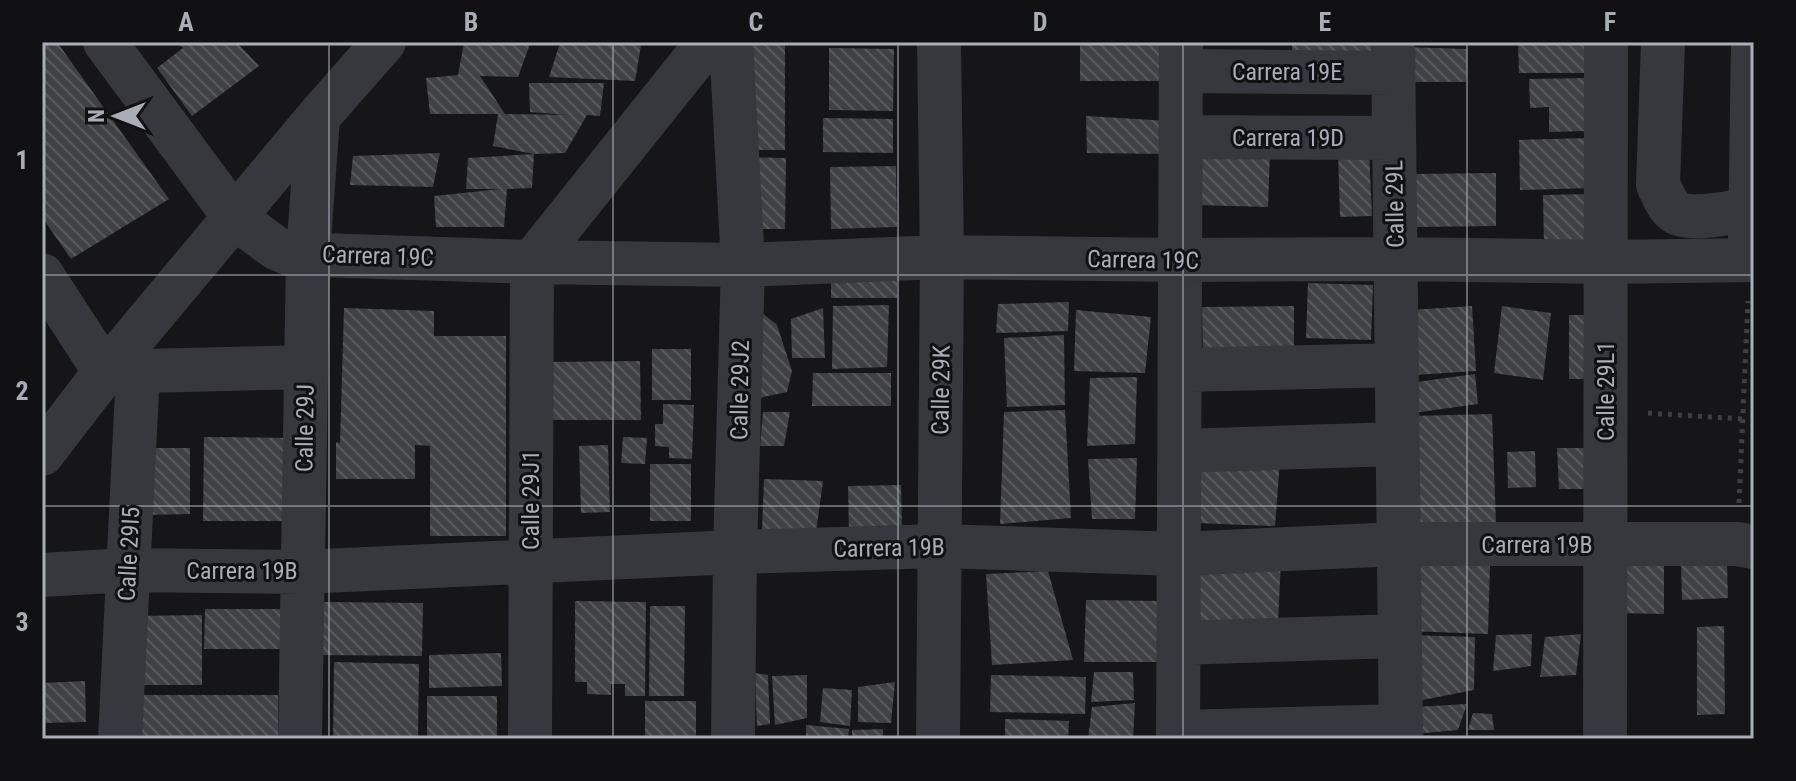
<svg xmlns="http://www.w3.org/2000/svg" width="1796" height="781" viewBox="0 0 1796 781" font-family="'Roboto Condensed',sans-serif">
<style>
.building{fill:url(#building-back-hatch)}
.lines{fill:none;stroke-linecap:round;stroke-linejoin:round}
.path{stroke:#3d3f44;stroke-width:5;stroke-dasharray:4 6;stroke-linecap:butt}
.minor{stroke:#37383d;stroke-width:44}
.grid{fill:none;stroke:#a8adb8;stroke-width:2;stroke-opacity:0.55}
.labels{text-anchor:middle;stroke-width:6;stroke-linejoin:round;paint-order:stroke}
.street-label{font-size:24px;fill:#a8adb8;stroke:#111113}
.neatline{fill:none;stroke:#a8adb8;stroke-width:3}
.grid-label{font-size:26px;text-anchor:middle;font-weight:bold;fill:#a8adb8}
</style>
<defs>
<pattern id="building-back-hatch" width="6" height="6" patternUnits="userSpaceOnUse" patternTransform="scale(2)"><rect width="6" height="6" fill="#404145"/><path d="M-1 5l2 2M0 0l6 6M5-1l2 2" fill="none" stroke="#595a5e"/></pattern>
</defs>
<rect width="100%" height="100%" fill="#161618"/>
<path class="building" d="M42,42H57L169,199L71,259L42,217Z
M177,42H236L259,66L192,116L157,68L183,48Z
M745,42H785V150H745Z
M1080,42H1172L1173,81H1080Z
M1292,42H1374L1373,59L1292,55Z
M1518,42H1588V73H1519Z
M464,43L530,44L518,77L480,76L505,114L568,115L530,112L529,83H604L600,116L587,115L565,153L534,154L532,188L507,189L504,227H436L434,196L501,189H466L468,158L534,154L493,146L498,114H430L426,78L458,75Z
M560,43L641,45L635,81L549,77Z
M1404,47L1467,49L1466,82H1404Z
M829,48L894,49L893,111L829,110Z
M1587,78L1588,131L1549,132V107L1530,108L1529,79Z
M1086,116L1169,121V154L1087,153Z
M823,118L893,119V153L823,152Z
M1589,138L1590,188L1520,190L1519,140Z
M1199,149L1270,152L1268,207L1197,205Z
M1369,150L1372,216L1340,217L1338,151Z
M440,153L433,187L350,185L353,156Z
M747,157L786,158L785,229H746Z
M896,166L897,227L831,229L830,167Z
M1496,173V226L1414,227V174Z
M1589,194L1590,245L1544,246L1543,195Z
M831,264H897V298H831Z
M1308,283L1373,285L1371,340L1306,338Z
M1069,302L1068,331L996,333L998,304Z
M889,305L887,367L832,369L833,306Z
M1294,306V354L1203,355L1202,307Z
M1472,306L1476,371L1414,375L1410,310Z
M1502,306L1551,313L1543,380L1494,373Z
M344,308L434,311V336H506V536H430V446L415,445V479H336V442L340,443Z
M756,308L777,325L792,371L787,392L759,398Z
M823,308L825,358H792L791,319Z
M1076,310L1151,317L1145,373L1074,371Z
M1569,315H1593L1592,379H1569Z
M1064,335L1065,405L1007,407L1004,338Z
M652,349H691V400H652Z
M640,361L641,420H545V362Z
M813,373H891V406H812Z
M1475,374L1478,404L1413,413L1409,383Z
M1137,377L1135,444L1087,446L1090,378Z
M663,404L694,405L692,459L669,458V447L655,446V424H663Z
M1065,410L1071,518L1000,524L1004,412Z
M763,412H790L784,446H760Z
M1492,414L1496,523L1415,526L1411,416Z
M204,437L289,438L288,521H203Z
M623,437L647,438L645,464L621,463Z
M608,445L610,512L581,513L579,446Z
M139,448H190V514L140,515Z
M1557,448H1584L1586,489H1559Z
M1535,451L1536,487L1508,488L1507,452Z
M1199,456L1280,461L1275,526L1195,523Z
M1137,458L1135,519H1092L1088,459Z
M650,464H691V521H650Z
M764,479L823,481L816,532L762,530Z
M901,485L902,531H849L848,486Z
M1617,554H1664V614L1616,613Z
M1195,559L1281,560L1278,623L1194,627Z
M1727,563L1728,598L1682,600L1681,565Z
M1408,564L1490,566L1488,634L1406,631Z
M1048,571L1073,660L992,665L986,574Z
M1086,600L1165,601V662H1084Z
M575,601L646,602L645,696H625V684H611V695L587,694V682H575Z
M323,602L423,603L422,656L323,655Z
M650,606H685L684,696H649Z
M205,609H292V649H204Z
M202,615V685H133L132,616Z
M1724,626L1725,714L1697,715V627Z
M1532,634L1531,666L1493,671L1496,635Z
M1581,634L1576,675L1540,677L1545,637Z
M1409,635L1475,637L1474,690L1407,703Z
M501,653L502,686L429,688V655Z
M334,662L419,664L418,739H333Z
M1094,672H1133L1134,700L1091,702Z
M755,673L768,675L770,724L757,726Z
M807,675V718L775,725L772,676Z
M991,675L1086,677L1085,714L990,712Z
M85,681L86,722L42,723V683Z
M895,682L891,723L858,722V687Z
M823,688L852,690L850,726L820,722Z
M137,695H278V739H137Z
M427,696H497V739H427Z
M645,701H696V739H645Z
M1135,703L1133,739H1088L1092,707Z
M1467,704L1458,730L1414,734V707Z
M1473,713L1492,714L1494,730H1468Z
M1005,719L1069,721L1068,739H1005Z
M806,725L849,729L848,739H806Z
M883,729V739H852V730Z"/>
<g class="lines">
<path class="path" d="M1648,413L1742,419
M1739,503L1748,301"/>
<path class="minor" d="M105,42L235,218L276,248L290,254L532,262L743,265L942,257L1180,260L1395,259L1606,262L1754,260
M731,42L743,265L735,552L733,739
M1393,42L1401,739
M1663,42L1658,185C1663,194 1666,205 1675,212C1689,222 1733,212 1750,209
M1181,71L1393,73
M1181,137L1394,138
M1750,240L1753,42
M42,275L105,372L306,367
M1180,370L1397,365
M1180,451L1397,444
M42,454L105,372L318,117L384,42
M42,575L128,570L302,572L735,552L940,546L1179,554L1398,544H1737L1754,547
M1178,643L1399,636
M1178,732L1401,726
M120,739L138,370
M300,739L308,254L318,117
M530,739L532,262L708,42
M938,739L942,257L939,42
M1178,739L1181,42
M1605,739L1606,42"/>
</g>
<path class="grid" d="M329,42V739M613,42V739M898,42V739M1183,42V739M1467,42V739M42,275H1754M42,506H1754"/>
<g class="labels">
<g class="street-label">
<text x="1287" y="80">Carrera 19E</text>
<text x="1288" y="146">Carrera 19D</text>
<text transform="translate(1395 204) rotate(-91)" y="8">Calle 29L</text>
<text transform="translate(378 256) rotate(2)" y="8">Carrera 19C</text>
<text transform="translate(1143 260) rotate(1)" y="8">Carrera 19C</text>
<text transform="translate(740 390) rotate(-89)" y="8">Calle 29J2</text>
<text transform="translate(941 390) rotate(-89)" y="8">Calle 29K</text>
<text transform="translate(1606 391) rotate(-90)" y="8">Calle 29L1</text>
<text transform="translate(305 428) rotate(-89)" y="8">Calle 29J</text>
<text transform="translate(531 500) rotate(-90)" y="8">Calle 29J1</text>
<text x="1537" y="553">Carrera 19B</text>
<text transform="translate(889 548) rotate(-1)" y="8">Carrera 19B</text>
<text transform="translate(129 554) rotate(-87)" y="8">Calle 29I5</text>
<text x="242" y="579">Carrera 19B</text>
</g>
</g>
<rect width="1796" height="781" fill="none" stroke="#111113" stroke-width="88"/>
<g transform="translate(116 116) rotate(270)" stroke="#111113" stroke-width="6" paint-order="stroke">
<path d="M0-6L14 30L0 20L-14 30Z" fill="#a8adb8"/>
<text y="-12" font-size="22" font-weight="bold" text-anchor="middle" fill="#a8adb8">N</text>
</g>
<rect x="44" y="44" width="1708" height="693" class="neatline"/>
<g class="grid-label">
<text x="186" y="31">A</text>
<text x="471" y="31">B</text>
<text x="756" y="31">C</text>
<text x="1040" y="31">D</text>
<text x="1325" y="31">E</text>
<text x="1610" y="31">F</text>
<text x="22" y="169">1</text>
<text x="22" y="400">2</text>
<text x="22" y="631">3</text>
</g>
</svg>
